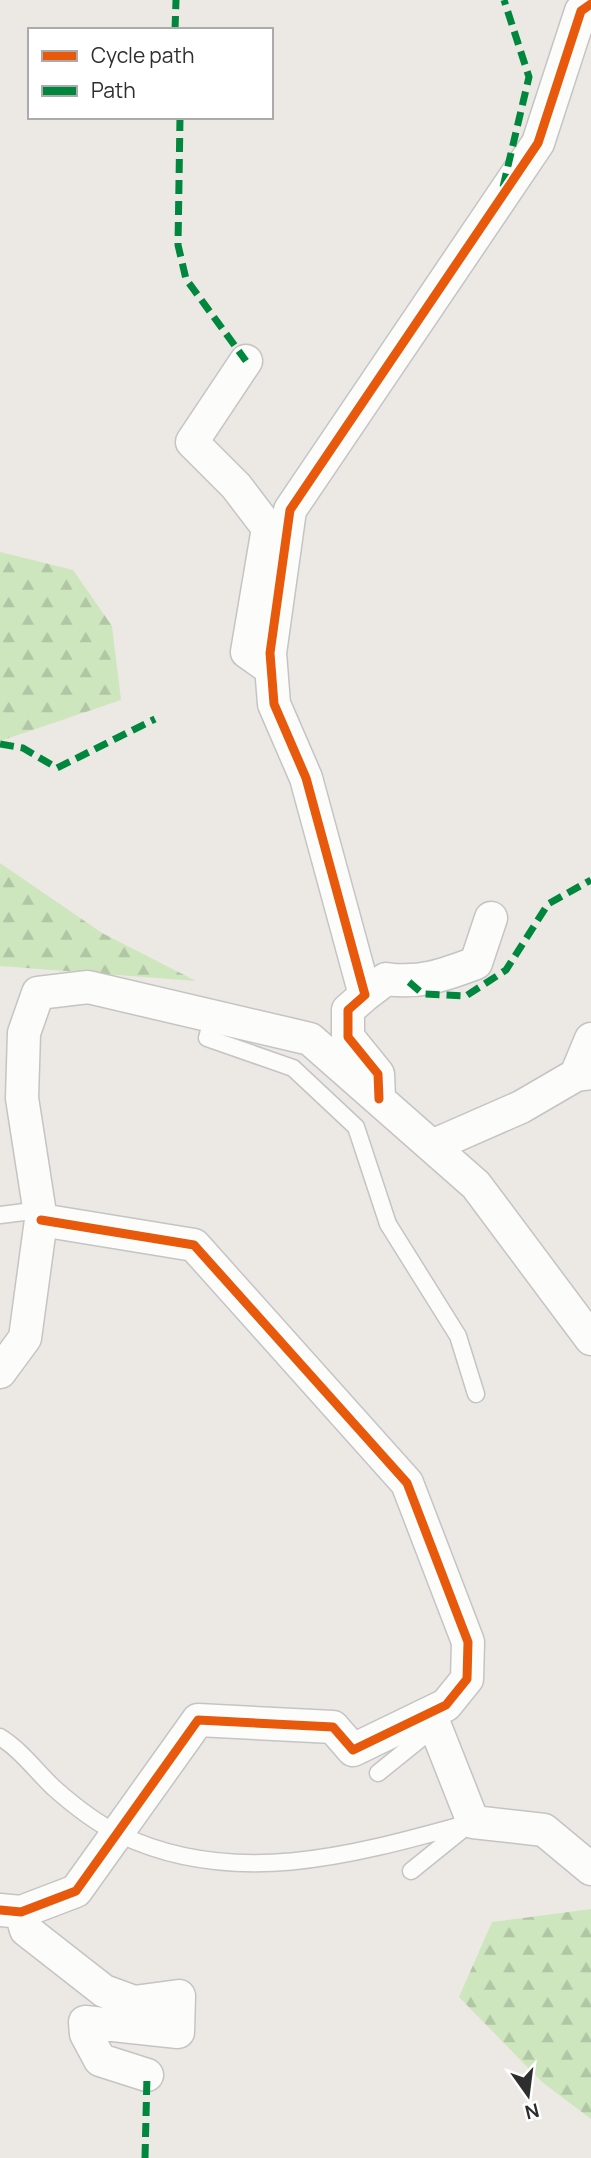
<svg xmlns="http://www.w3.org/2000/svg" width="591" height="2158" viewBox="0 0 591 2158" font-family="Manrope,sans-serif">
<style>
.forest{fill:url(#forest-firs)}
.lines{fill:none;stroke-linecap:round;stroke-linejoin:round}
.lane-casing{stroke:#c5c4c5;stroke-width:19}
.street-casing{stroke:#c5c4c5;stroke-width:35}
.lane{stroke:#fcfcfb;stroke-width:16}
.street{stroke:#fcfcfb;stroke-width:32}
.quiet{stroke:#00873e;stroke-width:7;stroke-dasharray:14 7;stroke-linecap:butt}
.cycleway-casing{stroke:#fff;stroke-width:13}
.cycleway{stroke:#e8590c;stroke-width:9}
</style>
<defs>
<pattern id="forest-firs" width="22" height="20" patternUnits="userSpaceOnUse" patternTransform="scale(1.75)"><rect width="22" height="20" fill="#cee6be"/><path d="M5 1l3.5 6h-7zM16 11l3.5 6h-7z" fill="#b1c6a4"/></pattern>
</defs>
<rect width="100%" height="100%" fill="#ece8e4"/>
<path class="forest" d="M0,552L73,570L112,626L121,700L0,741Z
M0,863L102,933L196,981L0,966Z
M591,1909V2119L542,2082L459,1997L492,1922Z"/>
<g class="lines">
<defs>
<path id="lane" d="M213,1016L207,1038L293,1068L356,1127L388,1224L458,1336L476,1394
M0,1215L40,1210
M0,1737C21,1750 36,1771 54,1788C72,1804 98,1824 119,1834C235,1890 357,1854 473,1822
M378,1773L435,1727
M411,1871L468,1825"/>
<path id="street" d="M246,361L192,442L236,486L268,528L247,652L271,669
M365,995L386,979C420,984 444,975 476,963L491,918
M576,1075L591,1039
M379,1099L378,1074L348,1037V1010L365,995L306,778L274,704L270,653L290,510L538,143L581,11L591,4
M432,1146L521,1107L576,1075L591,1073
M0,1372L25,1338L41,1220L22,1098L24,1033L38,993L88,987L310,1039L476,1185L591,1339
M430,1713L473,1822L544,1830L591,1869
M0,1910L21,1912L76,1891L198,1720L333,1727L353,1750L446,1705L467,1679L468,1642L407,1483L194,1245L41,1220
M21,1912L26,1930L104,1991L134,2002L179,1996L178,2032L85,2022L86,2034L100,2060L147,2075"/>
</defs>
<use href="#lane" class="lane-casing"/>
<use href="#street" class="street-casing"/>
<use href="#lane" class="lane"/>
<use href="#street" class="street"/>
<path class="quiet" d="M175,30L176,0
M180,117L178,245L186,279L246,361
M503,187L529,77L504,0
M0,744L23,748L57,768L155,719
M409,982L423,994L466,996L506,970L548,904L591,880
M145,2158L147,2075"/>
<defs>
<path id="cycleway" d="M379,1099L378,1074L348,1037V1010L365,995L306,778L274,704L270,653L290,510L538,143L581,11L591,4
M0,1910L21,1912L76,1891L198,1720L333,1727L353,1750L446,1705L467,1679L468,1642L407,1483L194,1245L41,1220"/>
</defs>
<use href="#cycleway" class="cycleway-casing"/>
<use href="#cycleway" class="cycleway"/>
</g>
<rect x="28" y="28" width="245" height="91" fill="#ffffff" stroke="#ababab" stroke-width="2"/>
<rect x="42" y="51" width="35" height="10" fill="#e8590c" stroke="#ababab" stroke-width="2"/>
<text x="91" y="63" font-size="21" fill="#2e2e2e">Cycle path</text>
<rect x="42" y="86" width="35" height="10" fill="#00873e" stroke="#ababab" stroke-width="2"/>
<text x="91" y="98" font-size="21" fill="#2e2e2e">Path</text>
<g transform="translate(528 2095) rotate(166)" stroke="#ffffff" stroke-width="5" paint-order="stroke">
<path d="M0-5L12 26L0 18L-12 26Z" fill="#2e2e2e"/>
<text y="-10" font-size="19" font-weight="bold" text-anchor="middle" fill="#2e2e2e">N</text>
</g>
</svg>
